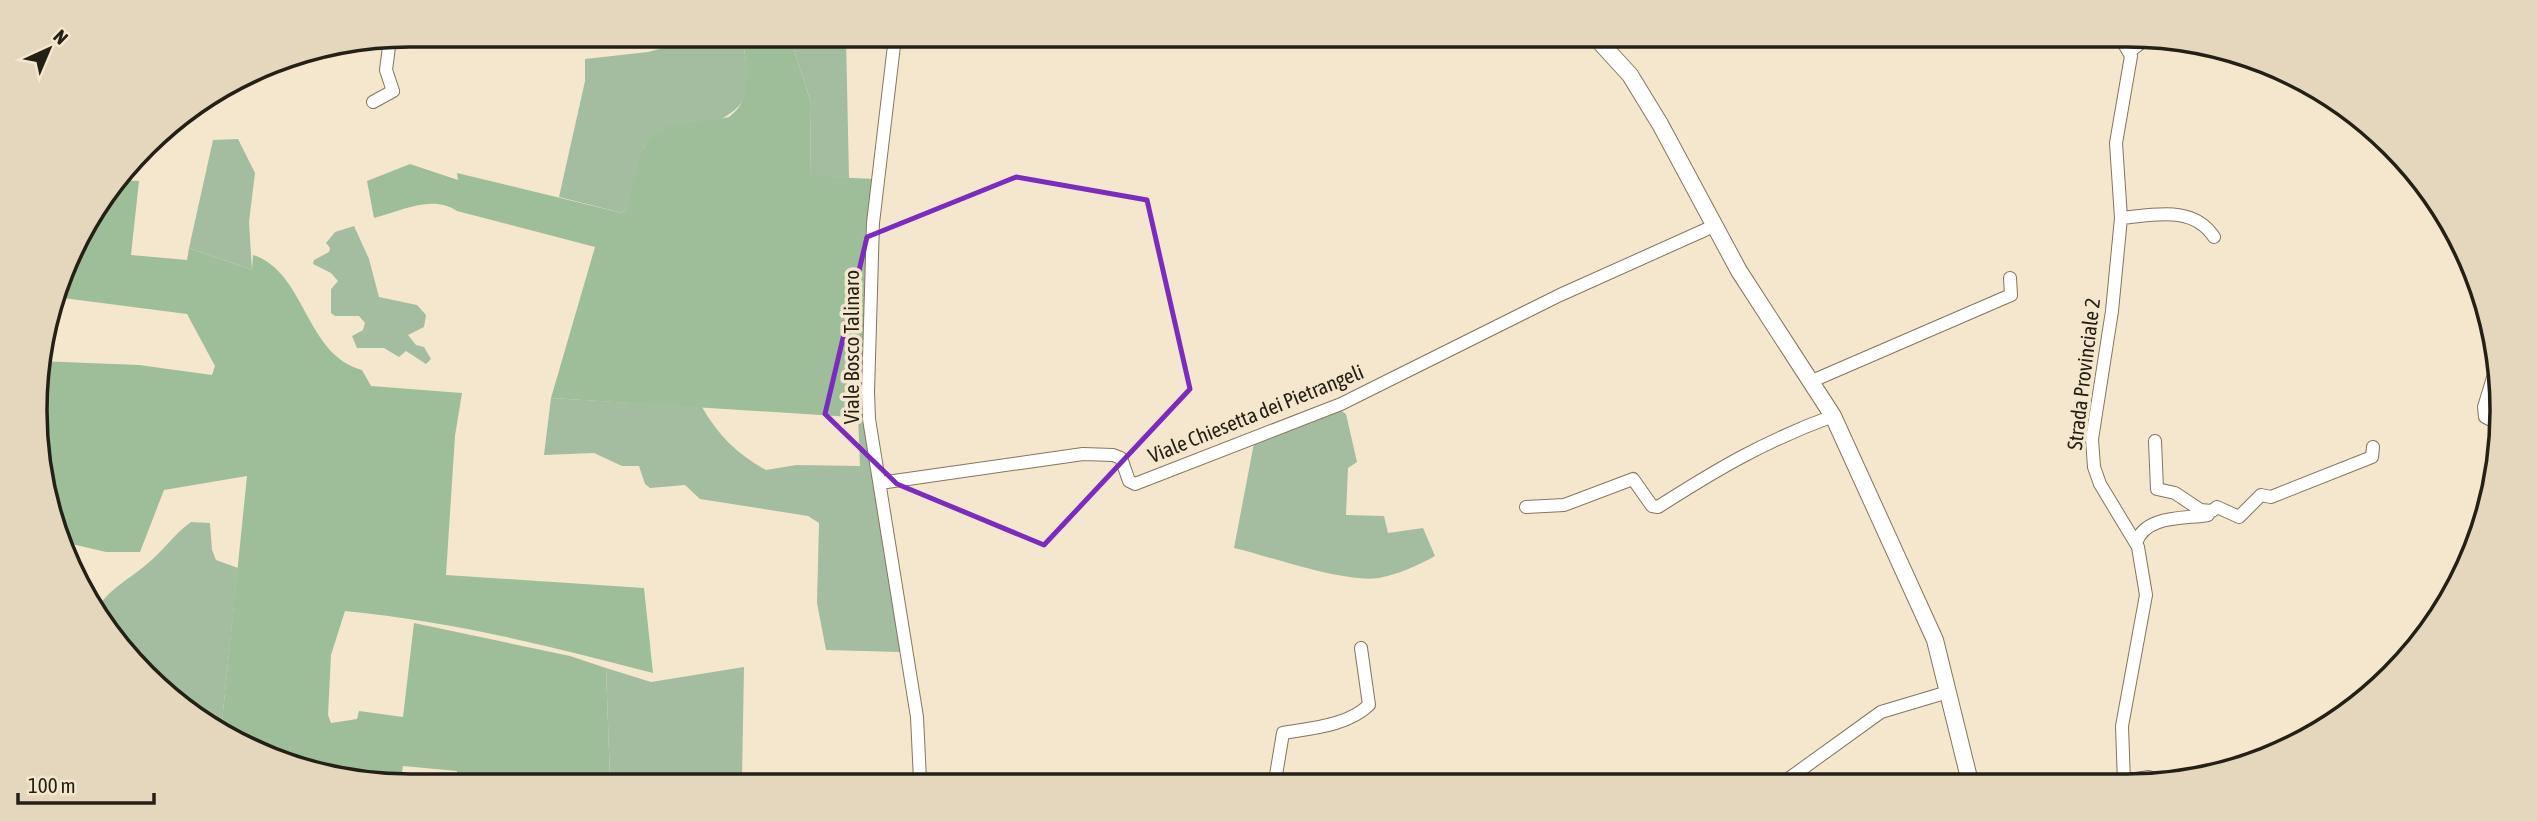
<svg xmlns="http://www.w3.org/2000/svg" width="2537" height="821" viewBox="0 0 2537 821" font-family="'Asap Condensed',sans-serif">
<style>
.green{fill:#a4bda0}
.forest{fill:#9ebe99}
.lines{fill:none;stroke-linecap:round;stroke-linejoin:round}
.minor-casing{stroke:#83765f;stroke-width:14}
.major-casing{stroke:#83765f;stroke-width:18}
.minor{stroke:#fff;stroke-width:12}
.major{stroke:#fff;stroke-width:16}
.marked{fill:none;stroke:#7b2cbf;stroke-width:5;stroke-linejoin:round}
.labels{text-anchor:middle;stroke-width:7;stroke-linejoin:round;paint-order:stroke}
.street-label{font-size:21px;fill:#252016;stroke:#f5e7cd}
.rim{fill:none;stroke:#252016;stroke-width:3.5}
</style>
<rect width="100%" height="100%" fill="#f5e7cd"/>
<path class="green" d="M707,36H742C744,54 752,79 745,96C735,124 672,137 645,146L626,210L622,213L559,197L585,81V59L648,52Z
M790,37H846L849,178L810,177L811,103Z
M238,139L255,173L249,222L252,270L189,248L213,140Z
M354,226L369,259L379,297L417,305L426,315L424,327L408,335L416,345L424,347L431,359L426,364L406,351L399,357L384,348H357L352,336L363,330L365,323L359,316H335L331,313V289L338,281L331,273L313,264L314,260L329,252L330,248L326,243L335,232Z
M551,398L702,407C718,435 738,455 766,470L796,465L860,466L858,417L867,418L900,652L826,650L817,603L819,523L808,516L700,499L685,485L650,488L645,484L639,466H622L594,453L544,455Z
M1340,410L1346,414L1357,462L1348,468L1346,515L1384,516L1388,533L1423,528L1435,556C1417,566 1399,574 1379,578C1343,583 1272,557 1234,548L1254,443Z
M191,522L210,523L212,550L216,560L238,568L221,731L202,722L99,619L95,612C108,589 127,581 147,564C163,551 174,534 191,522Z
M744,667L742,780L610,779L606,668L651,682Z"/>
<path class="forest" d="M742,36L790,37L811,103L810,176L875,179L867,418L551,398L595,247L457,211C433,194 401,211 374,218L367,181L410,164L458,180L457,173L622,213L626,210C633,186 638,138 664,128C684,120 708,123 729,117C756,97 746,64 742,36Z
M123,180L139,181L131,255L187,260L189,248L252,270L253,255C306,272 305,355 362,370L371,386L462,393L455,436L446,575L644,588L653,673C551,646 449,621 345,611L331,655L328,715L331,723L357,719L359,711L403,717L414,623L570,656L606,668L610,779H457V771L403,766L401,779H337L221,731L247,476L164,490L140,552H106L63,542L48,507L38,361L139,365L212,375L215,366L187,314L63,298C54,257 100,211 123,180Z"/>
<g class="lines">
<defs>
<path id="minor" d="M895,37L873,223L868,392L869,419L917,717L920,780
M2123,42L2131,56L2116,143L2121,218L2112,311L2092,439L2094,467L2100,484L2138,547L2146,595L2122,726L2124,783
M2129,52L2142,42
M373,102L393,91L386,70L390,39
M2121,218C2154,215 2193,205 2214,237
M1812,381L2011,295L2010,278
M2495,422L2485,417L2484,407L2495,371
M880,483L1083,454L1113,455L1121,458L1129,481L1135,484L1341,404L1560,295L1716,225
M1526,507L1564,505L1633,479L1652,506L1658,507C1719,468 1765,441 1833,416
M2200,510L2212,511L2217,507L2239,517L2261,495L2271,497L2372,457L2373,447
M2136,543C2145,515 2183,519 2208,515L2175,493L2157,489L2155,441
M1275,781L1283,733C1312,728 1347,726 1369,705L1361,648
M2124,781L2149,777L2154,783
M1784,782L1881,712L1948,692"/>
<path id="major" d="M1598,40L1630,75L1660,124L1739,271L1833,416L1935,640L1970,782"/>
</defs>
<use href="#minor" class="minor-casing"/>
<use href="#major" class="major-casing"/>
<use href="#minor" class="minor"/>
<use href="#major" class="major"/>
</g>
<path class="marked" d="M1016,177L1147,200L1190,389L1044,545L897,484L825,414L867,237Z"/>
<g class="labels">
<g class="street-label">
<text transform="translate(852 347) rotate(-90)" y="7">Viale Bosco Talinaro</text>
<text transform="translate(2084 374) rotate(-83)" y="7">Strada Provinciale 2</text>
<text transform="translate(1256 414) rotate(-22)" y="7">Viale Chiesetta dei Pietrangeli</text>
</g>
</g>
<path d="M0 0H2537V821H0ZM410 47H2127A363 363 0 0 1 2490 410V411A363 363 0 0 1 2127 774H410A363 363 0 0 1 47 411V410A363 363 0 0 1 410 47Z" fill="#e4d7be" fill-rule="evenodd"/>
<path class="rim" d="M410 47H2127A363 363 0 0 1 2490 410V411A363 363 0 0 1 2127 774H410A363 363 0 0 1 47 411V410A363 363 0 0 1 410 47Z"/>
<g transform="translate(49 49) rotate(44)" stroke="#f5e7cd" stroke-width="5" paint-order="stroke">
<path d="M0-5L12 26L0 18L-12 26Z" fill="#252016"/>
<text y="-10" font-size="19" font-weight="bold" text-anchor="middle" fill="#252016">N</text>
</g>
<path d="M18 793v10h136v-10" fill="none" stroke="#252016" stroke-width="3.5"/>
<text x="28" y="793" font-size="21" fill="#252016" stroke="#f5e7cd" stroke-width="5" paint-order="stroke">100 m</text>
</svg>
